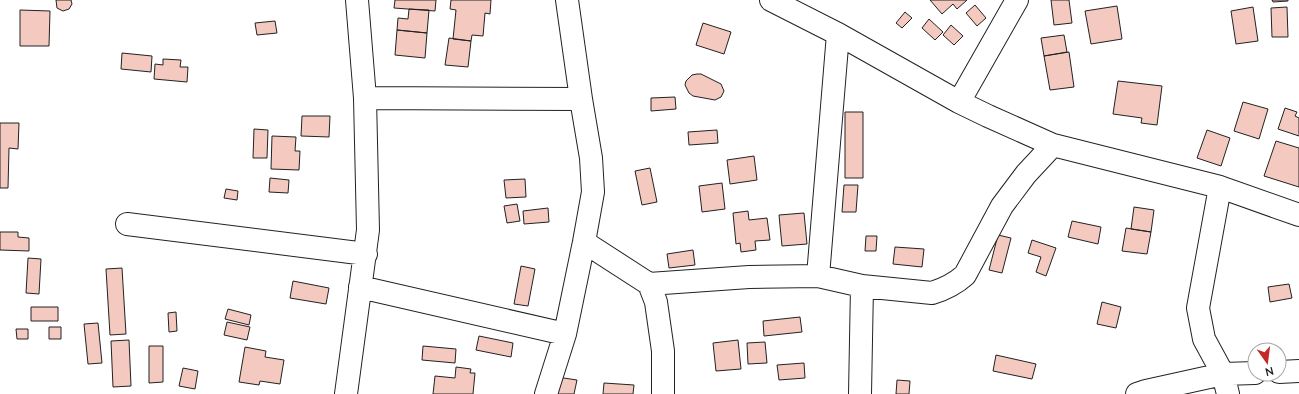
<svg xmlns="http://www.w3.org/2000/svg" width="1299" height="394" viewBox="0 0 1299 394" font-family="'Nunito Sans',sans-serif">
<style>
.building{fill:#f3c9c0;stroke:#222}
.lines{fill:none;stroke-linecap:round;stroke-linejoin:round}
.minor-casing{stroke:#222;stroke-width:24}
.minor{stroke:#fff;stroke-width:22}
</style>
<rect width="100%" height="100%" fill="#fff"/>
<path class="building" d="M56,0H71L72,4L69,9L63,11L57,8Z
M395,0H436L435,11L394,8Z
M451,0H491L490,14L485,13L483,36L472,35L471,41L453,39L456,10L450,9Z
M930,0H967L957,9L953,4L942,14Z
M1051,0H1069L1072,23L1054,25Z
M1272,0H1288V1L1273,2Z
M975,5L986,18L977,26L966,13Z
M1117,6L1122,39L1091,44L1085,11Z
M1253,7L1258,41L1236,44L1231,11Z
M1287,7L1288,37H1272L1271,8Z
M409,9L429,10L427,33L397,30L398,18L408,19Z
M20,10L50,11L49,46H20Z
M905,12L912,18L902,28L896,23Z
M929,19L943,32L935,40L922,28Z
M275,21L277,33L257,35L255,23Z
M703,23L731,32L724,54L696,45Z
M951,25L963,36L954,45L943,35Z
M397,30L427,33L425,58L395,55Z
M1064,35L1067,52L1044,56L1041,38Z
M449,38L471,41L468,67L445,65Z
M1069,52L1074,87L1050,90L1044,56Z
M122,53L152,56L151,72L121,69Z
M163,59L181,60L180,67H188L187,82L154,79L155,64L163,65Z
M697,74H701L721,84L724,91L721,97L715,100L693,96L689,93L685,85L686,81L692,75Z
M1118,81L1162,86L1157,125L1141,123L1142,118L1113,114Z
M675,97L676,109L651,111V98Z
M1243,102L1268,109L1259,139L1234,131Z
M1285,108L1297,112L1295,116L1299,118V136L1278,129Z
M845,112H863V178H845Z
M302,116H330L329,137L301,136Z
M0,123H19L18,149L9,148L8,188H0Z
M254,129L268,130L267,158H253Z
M717,130L718,143L689,145L688,132Z
M1207,130L1230,138L1221,166L1197,158Z
M272,136L296,137L295,151H300L299,170L271,169Z
M1276,141L1299,148V187L1264,176Z
M754,156L757,180L730,184L727,160Z
M650,168L657,202L642,205L635,171Z
M270,178L289,180L288,193L269,192Z
M525,179L526,197L506,198L504,180Z
M722,183L725,209L702,212L699,186Z
M844,185H858L856,212H842Z
M226,189L238,191L237,200L224,198Z
M517,204L520,221L507,223L504,206Z
M1134,207L1154,210L1151,232L1131,229Z
M548,208L549,222L524,224L523,211Z
M748,211L749,220L767,218L770,240L755,241L756,250L741,252L740,243L736,244L733,213Z
M804,213L807,244L782,246L779,215Z
M1072,221L1101,227L1098,244L1068,237Z
M1126,228L1151,232L1147,254L1122,251Z
M0,232H18V237L29,238V251L0,250Z
M998,235L1011,238L1002,273L989,270Z
M866,236H877L876,251H865Z
M1032,240L1056,248L1046,276L1036,272L1041,257L1028,253Z
M895,247L924,249L922,267L893,264Z
M693,250L695,265L669,268L667,254Z
M28,258L41,259L39,294L26,293Z
M521,266L535,269L528,306L514,304Z
M122,268L126,334L110,335L106,269Z
M293,281L329,288L326,304L290,298Z
M1289,284L1292,298L1270,302L1268,287Z
M1102,302L1121,307L1116,328L1097,324Z
M31,307H58V321H31Z
M228,309L251,315L249,325L225,319Z
M176,312L177,331L169,332L168,313Z
M800,317L802,332L764,336L763,321Z
M227,322L250,327L247,340L224,335Z
M98,323L102,363L88,364L84,324Z
M49,327H61V339H49Z
M16,329H28V339H17Z
M479,336L513,343L511,357L476,350Z
M129,340L131,386L113,387L111,341Z
M738,340L741,369L716,371L713,343Z
M765,342L767,363L748,364L747,343Z
M149,346H163V382L149,383Z
M423,346L456,349L455,363L422,360Z
M245,347L266,351L265,357L284,360L280,384L260,381L259,385L239,382Z
M996,355L1036,364L1032,379L993,371Z
M804,363L805,378L779,380L777,365Z
M456,367L471,369L470,373H475L473,394H433L435,376L455,378Z
M183,368L198,371L195,389L179,386Z
M557,377L577,380L574,394H554Z
M897,380L910,381L909,394H896Z
M604,383L634,385L633,394H603Z"/>
<g class="lines">
<defs>
<path id="minor" d="M771,0L838,34L959,102L988,116L1053,145L1220,187L1299,215
M365,98L581,99
M959,102L1017,0
M1220,187L1198,308L1204,339L1223,374L1228,394
M127,224L366,254
M584,242L649,284L749,277L818,276L862,286L932,293C945,289 955,284 965,275L1002,206L1026,174L1053,145
M818,276L838,34
M649,284L656,302L663,351V394
M360,287L565,334
M1279,372L1299,371
M346,394L368,230L365,98L357,0
M546,394L565,334L584,242L593,192L591,158L581,99L567,0
M860,394L862,286
M1137,394L1146,391L1223,374L1255,373"/>
</defs>
<use href="#minor" class="minor-casing"/>
<use href="#minor" class="minor"/>
</g>
<g transform="translate(1267 362) rotate(166)"><circle r="19" fill="#ffffff" stroke="#a7a7a7"/>
<path d="M0-3L7 15L0 10L-7 15Z" fill="#c62828"/>
<text y="-6" font-size="11" font-weight="bold" text-anchor="middle" fill="#222222">N</text>
</g>
</svg>
